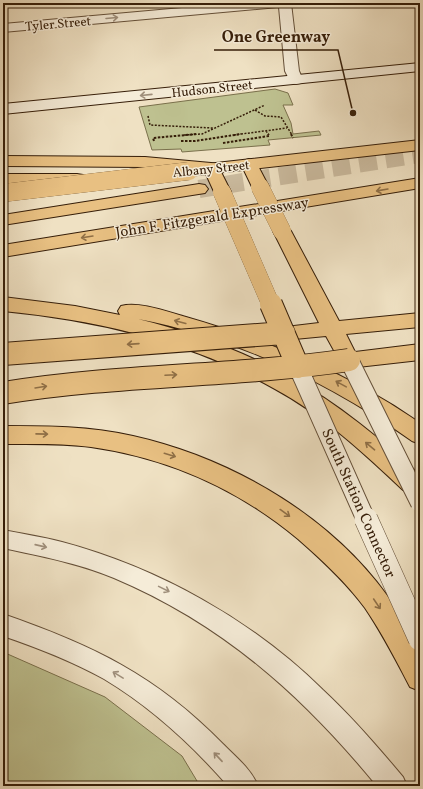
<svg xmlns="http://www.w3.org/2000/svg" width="423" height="789" viewBox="0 0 423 789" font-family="Vollkorn,serif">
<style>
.green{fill:#bec190;stroke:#7a704c}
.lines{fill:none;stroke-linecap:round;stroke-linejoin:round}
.highway-tunnel{stroke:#caba9e;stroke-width:18;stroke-dasharray:18 9;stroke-linecap:butt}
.lane-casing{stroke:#644f38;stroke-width:2}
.street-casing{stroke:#644f38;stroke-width:2}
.secondary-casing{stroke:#361e09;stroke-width:2}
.primary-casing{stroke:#361e09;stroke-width:2}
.highway-casing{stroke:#361e09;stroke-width:2}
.path-far1{stroke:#361e09;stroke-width:1.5;stroke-dasharray:2 1.5;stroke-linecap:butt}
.path{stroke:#361e09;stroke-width:2;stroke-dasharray:2.5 1.5;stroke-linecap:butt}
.lane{fill:#f5ecd8;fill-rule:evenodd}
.street{fill:#f5ecd8;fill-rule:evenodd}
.secondary{fill:#f5ecd8;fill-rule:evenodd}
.primary{fill:#e8c082;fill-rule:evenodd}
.highway{fill:#e8c082;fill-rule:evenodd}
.lane-bridge-far1-casing{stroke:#644f38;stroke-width:20;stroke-linecap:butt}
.lane-bridge-casing{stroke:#644f38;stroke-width:24;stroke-linecap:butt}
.primary-bridge-casing{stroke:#361e09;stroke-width:18;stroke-linecap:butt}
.highway-bridge-far1-casing{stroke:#361e09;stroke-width:18;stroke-linecap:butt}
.highway-bridge-casing{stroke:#361e09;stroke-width:24;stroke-linecap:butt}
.lane-bridge-far1{stroke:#f5ecd8;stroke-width:18}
.lane-bridge{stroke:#f5ecd8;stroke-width:23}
.primary-bridge{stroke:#e8c082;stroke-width:18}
.highway-bridge-far1{stroke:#e8c082;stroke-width:18}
.highway-bridge{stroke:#e8c082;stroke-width:22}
.oneway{stroke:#9f8f7b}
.oneway2{stroke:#8f6f46}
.labels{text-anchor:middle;stroke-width:3;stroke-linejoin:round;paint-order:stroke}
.far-street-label{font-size:13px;fill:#361e09;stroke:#f5ecd8}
.street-label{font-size:15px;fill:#361e09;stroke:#f5ecd8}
.leader{fill:none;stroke:#361e09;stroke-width:1.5}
.callout-dot{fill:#361e09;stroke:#f5ecd8;stroke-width:1.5}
.callout-label{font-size:16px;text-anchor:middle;font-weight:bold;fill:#361e09;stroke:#f5ecd8;stroke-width:3;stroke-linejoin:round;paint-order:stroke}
</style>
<rect width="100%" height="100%" fill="#efe1c3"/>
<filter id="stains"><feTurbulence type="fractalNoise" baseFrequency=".005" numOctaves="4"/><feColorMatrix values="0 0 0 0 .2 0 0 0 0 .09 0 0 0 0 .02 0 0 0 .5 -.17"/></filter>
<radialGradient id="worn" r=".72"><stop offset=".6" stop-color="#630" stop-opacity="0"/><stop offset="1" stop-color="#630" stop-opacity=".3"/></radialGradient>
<path class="green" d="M275,89L288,93L293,105H283L291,123L293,134L319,131L321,135L268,140L270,145L182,152L181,149L152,150L139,107Z
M3,652L105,697L182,756L200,786H3Z"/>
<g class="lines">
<path class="highway-tunnel" d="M199,189L420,154"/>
<defs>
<path id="lane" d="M3,530C23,534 43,537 62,542C159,568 252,620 323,690C352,717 378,747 403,777L407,786H377C303,696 223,624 114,578C78,563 40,556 3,548Z
M3,614C92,645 156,675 223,744C236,757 251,769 258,786H228C192,745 151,707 104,679C72,661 38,648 3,636Z"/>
<path id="street" d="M238,3H291L299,71L303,80L301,83L296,84L291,83L285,71L279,7L3,32V24Z"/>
<path id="secondary" d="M420,63V71L3,114V104Z"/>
<path id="primary" d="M420,140V150L189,176L183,175L181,171L183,167L189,166Z"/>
<path id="highway" d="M3,156L145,157L211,163L217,164L231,192L228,196L222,197L216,196L205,172L145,167L3,166Z
M249,159L255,161L257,164L269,187L266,191L260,192L254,191L241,164L243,161Z
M3,174H77L83,175L85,179L83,183L77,184H3Z
M420,178V188L3,257V245Z
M199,184L205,185L208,189L205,193L3,225V215Z
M282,225L288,227L291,231L339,321L420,313V327L346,334L355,352L420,344V360L349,368L342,365L326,336L284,340L277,338L274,333L277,328L319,323L273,231L276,227Z
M3,297L75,306L120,315L118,311L121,306C139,301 168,312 186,317C272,342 346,372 420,423V444L412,441C330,383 237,338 138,319C190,332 244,351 291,378C339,404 380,439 420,475V490L412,493L403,490C364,453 323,415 275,389C192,342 98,320 3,311Z
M3,426C46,426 90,426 133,436C235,459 339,520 397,610C403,619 418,640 420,649C423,660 420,679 420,691L410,687C396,660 382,633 365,608C346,582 322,560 298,539C238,489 168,458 91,447C62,443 32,444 3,444Z"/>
</defs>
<use href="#lane" class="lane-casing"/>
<use href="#street" class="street-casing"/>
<use href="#secondary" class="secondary-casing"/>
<use href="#primary" class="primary-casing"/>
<use href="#highway" class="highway-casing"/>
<path class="path-far1" d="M255,110L265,116L281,117L292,135
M148,116L150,125L213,128
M266,131L269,135
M184,135L202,134L265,105
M234,135L287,128"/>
<path class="path" d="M291,134L293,138
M154,141L153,138L197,134
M181,141H195L241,134
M223,143L269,136L268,134"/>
<use href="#lane" class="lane"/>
<use href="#street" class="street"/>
<use href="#secondary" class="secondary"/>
<use href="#primary" class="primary"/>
<use href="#highway" class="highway"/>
<defs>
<path id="lane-bridge-far1" d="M349,360L420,503
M298,367L366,520"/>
<path id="lane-bridge" d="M366,519L420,639"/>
<path id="primary-bridge" d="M3,193L189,171"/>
<path id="highway-bridge-far1" d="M260,187L282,231
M222,192L271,305"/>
<path id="highway-bridge" d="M271,304L298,367
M3,354L284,333
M3,393C118,374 234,377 349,360"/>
</defs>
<use href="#lane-bridge-far1" class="lane-bridge-far1-casing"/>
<use href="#lane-bridge" class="lane-bridge-casing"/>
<use href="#primary-bridge" class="primary-bridge-casing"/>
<use href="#highway-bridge-far1" class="highway-bridge-far1-casing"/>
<use href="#highway-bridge" class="highway-bridge-casing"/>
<use href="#lane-bridge-far1" class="lane-bridge-far1"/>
<use href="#lane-bridge" class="lane-bridge"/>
<use href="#primary-bridge" class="primary-bridge"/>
<use href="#highway-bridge-far1" class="highway-bridge-far1"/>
<use href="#highway-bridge" class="highway-bridge"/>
</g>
<defs><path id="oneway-shaft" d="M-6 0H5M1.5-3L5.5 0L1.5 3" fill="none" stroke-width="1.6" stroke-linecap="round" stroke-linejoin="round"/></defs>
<g class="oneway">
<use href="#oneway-shaft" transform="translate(112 18) rotate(-5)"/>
<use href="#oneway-shaft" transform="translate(146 95) rotate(174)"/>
<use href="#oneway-shaft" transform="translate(41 546) rotate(13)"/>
<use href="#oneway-shaft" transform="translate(164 589) rotate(26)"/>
<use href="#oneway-shaft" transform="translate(118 675) rotate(-149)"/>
<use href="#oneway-shaft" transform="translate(218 757) rotate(-133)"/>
</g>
<g class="oneway2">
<use href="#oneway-shaft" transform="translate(382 190) rotate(170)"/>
<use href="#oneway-shaft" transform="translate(87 237) rotate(171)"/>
<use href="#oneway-shaft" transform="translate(180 322) rotate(-165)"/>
<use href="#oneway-shaft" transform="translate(133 344) rotate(176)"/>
<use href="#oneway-shaft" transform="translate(171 375) rotate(-3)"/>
<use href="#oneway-shaft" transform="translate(341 384) rotate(-151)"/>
<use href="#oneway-shaft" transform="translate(41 387) rotate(-9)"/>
<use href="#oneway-shaft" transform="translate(42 434) rotate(1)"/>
<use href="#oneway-shaft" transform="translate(370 446) rotate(-140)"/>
<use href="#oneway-shaft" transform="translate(170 455) rotate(17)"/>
<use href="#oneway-shaft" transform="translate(285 513) rotate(36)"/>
<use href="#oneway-shaft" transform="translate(377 604) rotate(56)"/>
</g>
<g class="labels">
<g class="far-street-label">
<text transform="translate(58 23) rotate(-5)" y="5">Tyler Street</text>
<text transform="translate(212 88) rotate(-6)" y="5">Hudson Street</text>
<text transform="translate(211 168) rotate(-6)" y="5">Albany Street</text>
</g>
<g class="street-label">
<text transform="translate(212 217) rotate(-9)" y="5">John F. Fitzgerald Expressway</text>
<text transform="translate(359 503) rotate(66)" y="5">South Station Connector</text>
</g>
</g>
<path class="leader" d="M353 113L338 50H214"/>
<circle class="callout-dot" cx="353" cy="113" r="4"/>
<g class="callout-label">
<text x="276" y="42">One Greenway</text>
</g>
<rect width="423" height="789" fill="none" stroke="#efe1c3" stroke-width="16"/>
<rect x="4" y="4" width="415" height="781" fill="none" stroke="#361e09" stroke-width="2"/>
<rect x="8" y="8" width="407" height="773" fill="none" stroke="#361e09"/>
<rect width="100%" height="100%" filter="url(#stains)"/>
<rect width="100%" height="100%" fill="url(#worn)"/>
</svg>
